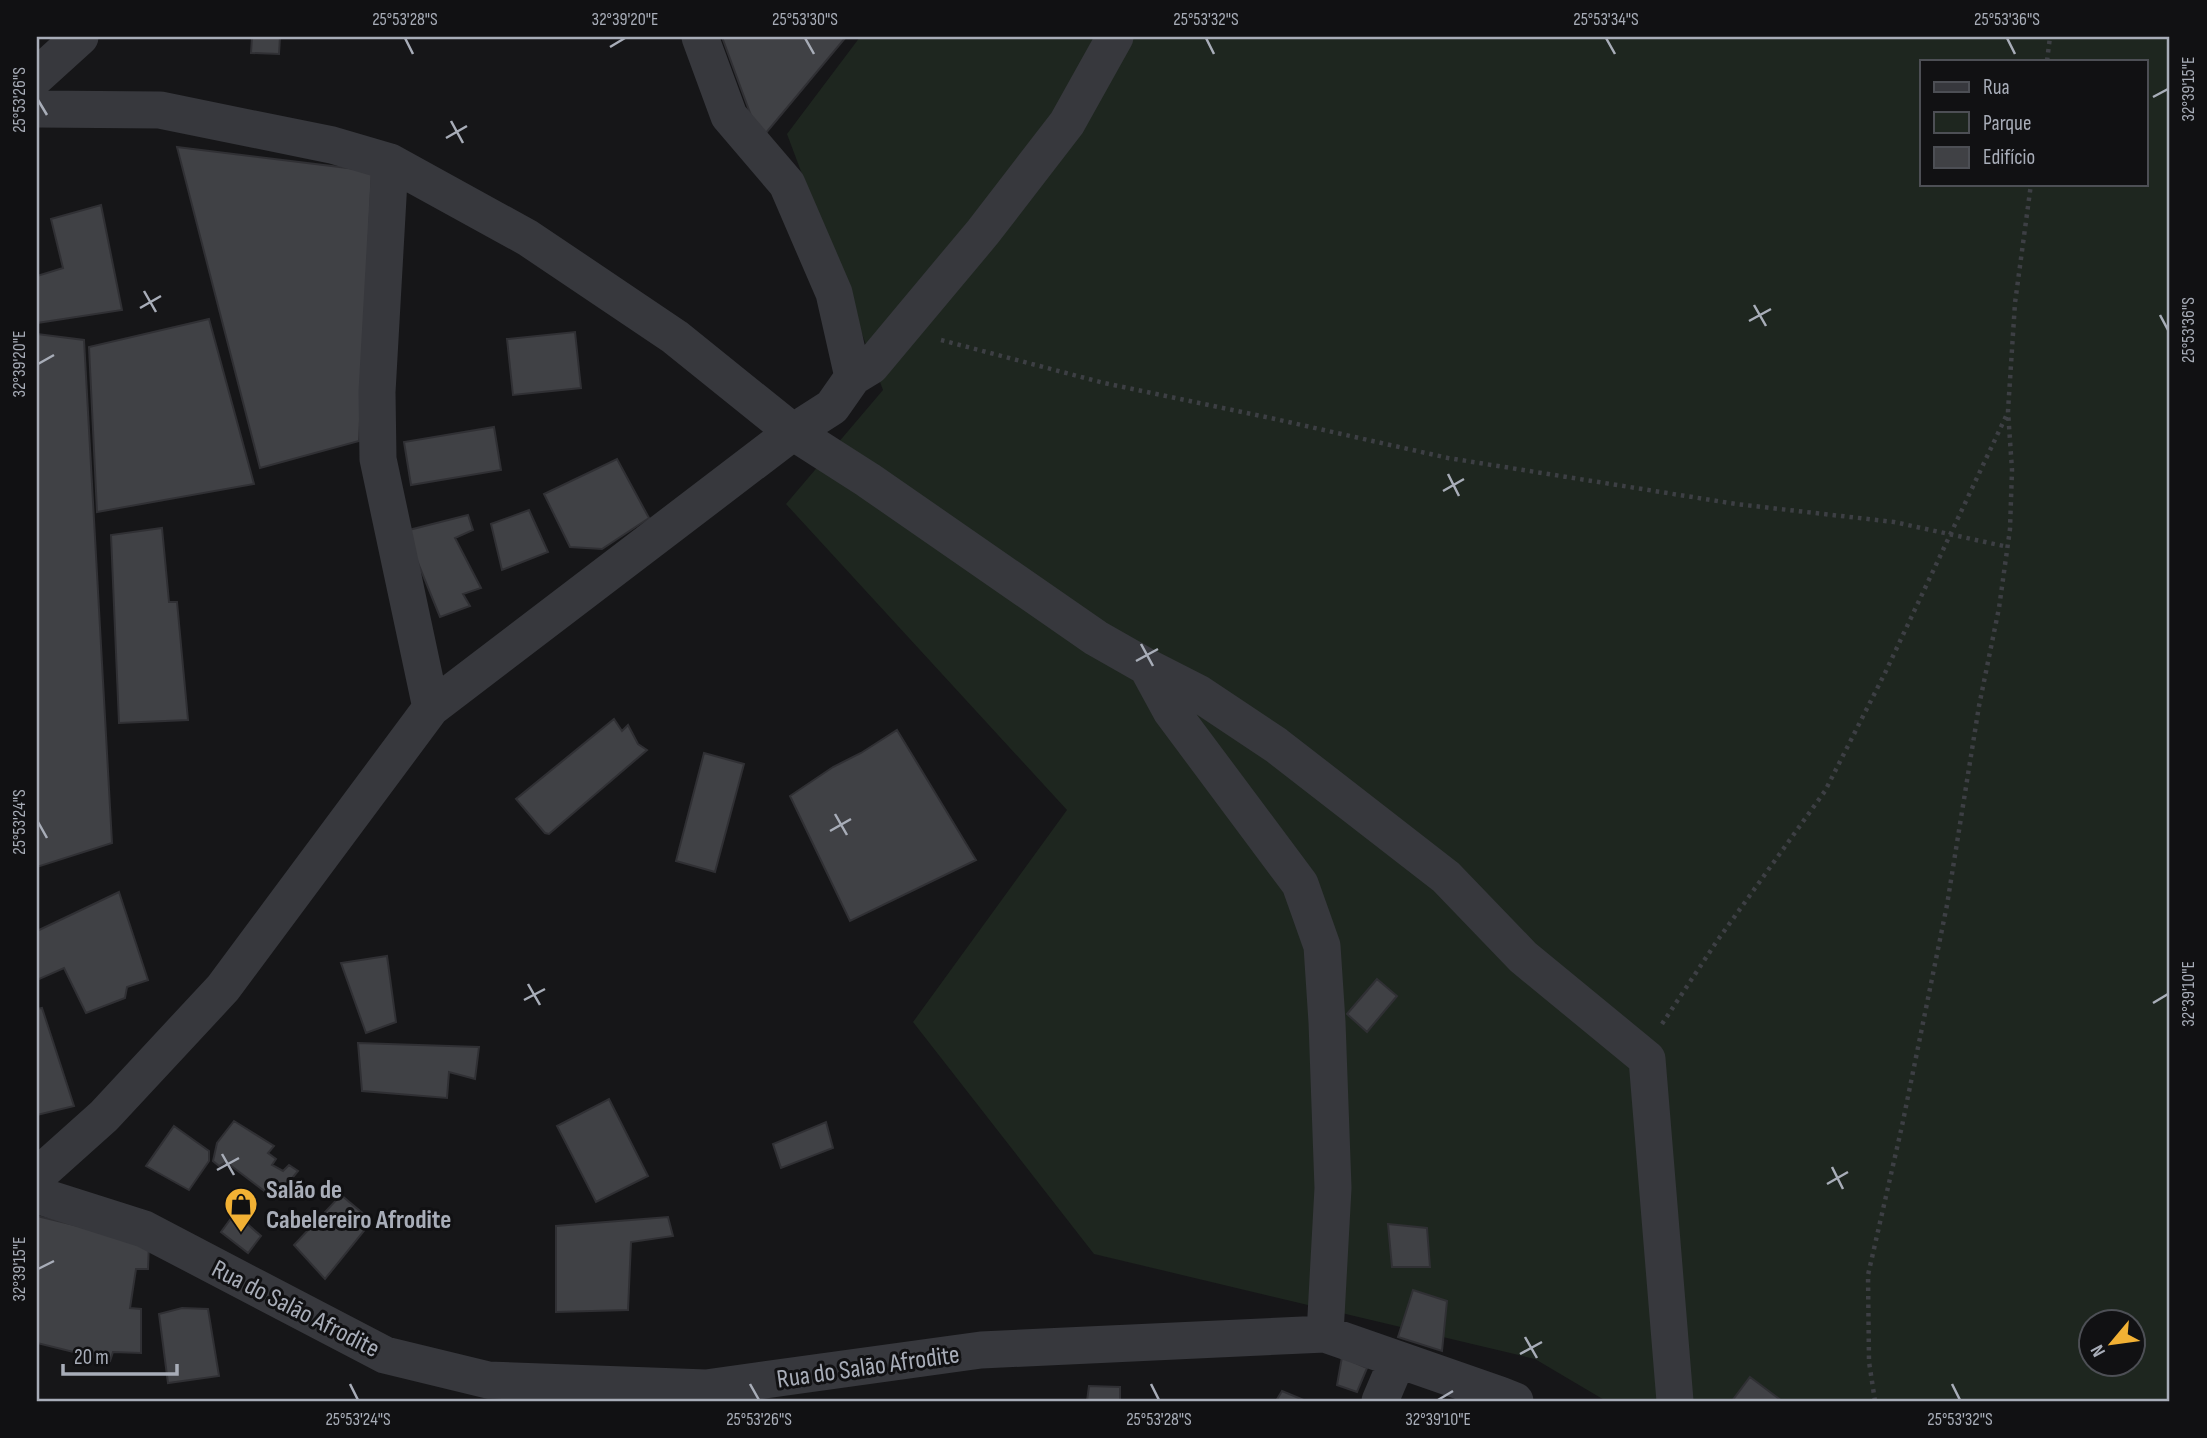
<svg xmlns="http://www.w3.org/2000/svg" width="2207" height="1438" viewBox="0 0 2207 1438" font-family="'Sofia Sans Condensed',sans-serif">
<style>
.green{fill:#1e261f;fill-rule:evenodd}
.building{fill:#404145;stroke:#303034;stroke-width:2}
.lines{fill:none;stroke-linecap:round;stroke-linejoin:round}
.path{stroke:#3d3f44;stroke-width:4.5;stroke-dasharray:3.5 5;stroke-linecap:butt}
.street{stroke:#37383d;stroke-width:37}
.ticks{fill:none;stroke:#a8adb8;stroke-width:2.5}
.labels{text-anchor:middle;stroke-width:6;stroke-linejoin:round;paint-order:stroke}
.poi-label{font-size:26px;font-weight:bold;fill:#a8adb8;stroke:#111113;text-anchor:start}
.street-label{font-size:26px;fill:#a8adb8;stroke:#111113}
.neatline{fill:none;stroke:#a8adb8;stroke-width:2.5}
.ticks-label{font-size:18px;text-anchor:middle;fill:#a8adb8}
</style>
<rect width="100%" height="100%" fill="#161618"/>
<path class="green" d="M860,37H2170V1401H1606L1535,1359L1094,1254L913,1022L1067,810L786,504L883,390L787,134ZM1922,61H2146V184H1922ZM2092,1322H2134V1364H2092Z"/>
<path class="building" d="M252,37H280L279,54L251,53Z
M722,37H846L760,140Z
M177,147L372,171L359,441L260,468Z
M101,205L122,310L37,323V276L63,268L51,219Z
M209,319L254,484L97,512L89,347Z
M575,332L581,388L513,395L507,339Z
M37,334L84,340L112,843L37,867Z
M494,427L501,470L411,485L404,442Z
M617,459L649,518L602,549L570,547L544,494Z
M529,510L548,552L502,570L491,524Z
M468,515L473,530L455,538L481,588L463,594L470,606L440,617L405,531Z
M162,528L169,602H177L188,720L119,723L111,535Z
M614,719L622,731L628,725L638,744L647,750L549,834L545,833L516,799Z
M897,730L976,860L850,921L790,796L833,767L861,753Z
M704,753L744,764L715,872L676,861Z
M119,892L148,980L127,987L125,998L86,1013L64,968L37,980V931Z
M387,956L396,1022L366,1033L341,963Z
M1377,979L1397,996L1367,1032L1347,1014Z
M42,1008L74,1106L37,1115V1009Z
M358,1043L479,1047L475,1079L449,1072L447,1098L362,1091Z
M609,1099L648,1176L596,1202L557,1126Z
M234,1121L274,1146L268,1153L276,1159L272,1165L283,1171L289,1165L298,1171L275,1199L226,1162L219,1166L213,1161L217,1143Z
M826,1122L833,1148L781,1168L773,1144Z
M174,1126L209,1151V1161L189,1190L146,1166Z
M341,1195L372,1221L325,1279L294,1245Z
M235,1213L261,1236L248,1253L221,1232Z
M37,1216L149,1243L148,1269H136L130,1308L141,1309V1353L113,1352L110,1361L37,1343Z
M668,1217L673,1236L631,1242L628,1310L556,1312V1226Z
M1388,1224L1427,1228L1430,1267H1392Z
M1413,1290L1447,1301L1442,1351L1398,1337Z
M182,1308L208,1309L219,1376L168,1383L159,1314Z
M1342,1357L1367,1368L1357,1392L1337,1385Z
M1750,1377L1782,1401H1732Z
M1089,1386L1120,1387V1401H1087Z
M1282,1391L1306,1401H1276Z"/>
<g class="lines">
<path class="path" d="M2047,61L2050,37
M941,340L1104,383L1275,419L1448,458L1736,504L1894,522L2008,547
M1662,1024L1717,941L1825,791L1885,673L2008,412
M1875,1401L1869,1362L1868,1275L1902,1126L1947,905L1979,706L1999,608L2010,529L2012,470L2008,411L2015,303L2031,184"/>
<path class="street" d="M700,37L729,116L787,184L834,293L853,377
M37,76L80,37
M37,109L160,110L332,145L390,162L528,238L675,337L793,432L868,480L1096,638L1147,667L1198,693L1276,745L1446,877L1523,957L1647,1059L1675,1401
M390,162L377,392L378,459L431,708
M1147,667L1171,711L1300,884L1322,946L1327,1022L1333,1188L1325,1334
M37,1176L104,1116L223,988L431,708L793,432L832,407L853,377L871,366L983,232L1067,123L1115,37
M37,1195L144,1229L385,1355L488,1380L706,1388L981,1350L1325,1334L1500,1395L1515,1401
M1380,1401L1397,1361"/>
</g>
<path class="ticks" d="M405,38L413,54M805,38L814,54M1206,38L1214,54M1606,38L1615,54M2007,38L2015,54M610,47L625,38M2153,97L2168,89M38,100L47,115M451,121L463,143M446,138L467,126M144,291L156,312M1754,305L1766,326M140,308L161,296M2160,315L2168,330M1749,321L1771,309M38,364L54,355M1448,474L1459,496M1443,491L1464,479M1141,644L1153,666M1136,661L1158,649M835,814L847,835M38,822L47,838M830,831L851,819M528,984L540,1005M524,1000L545,989M2153,1003L2168,994M222,1154L234,1175M1832,1167L1843,1189M217,1170L239,1158M1827,1184L1848,1172M38,1269L54,1261M1525,1337L1537,1358M1520,1354L1542,1342M350,1384L358,1400M750,1384L759,1400M1151,1384L1159,1400M1952,1384L1960,1400M1438,1400L1453,1391"/>
<defs>
<symbol id="shop-pin" viewBox="-11 -11 22 30"><path d="M0 17L-7.5 6A9.5 9.5 0 1 1 7.5 6Z" fill="#f2b134" stroke="#111113"/><path d="M-5-2.5h2.3a2.7 3.5 0 0 1 5.4 0H5L5.5 6h-11ZM-1.5-2.5h3a1.5 2.3 0 0 0-3 0Z" fill="#111"/></symbol>
</defs>
<g fill-rule="evenodd">
<use href="#shop-pin" x="222" y="1185" width="38" height="52"/>
</g>
<g class="labels">
<g class="poi-label">
<text x="266" y="1198">Salão de<tspan x="266" dy="30">Cabelereiro Afrodite</tspan></text>
</g>
<g class="street-label">
<text transform="translate(296 1308) rotate(27)" y="9">Rua do Salão Afrodite</text>
<text transform="translate(868 1366) rotate(-8)" y="9">Rua do Salão Afrodite</text>
</g>
</g>
<rect width="2207" height="1438" fill="none" stroke="#111113" stroke-width="77"/>
<rect x="1920" y="60" width="228" height="126" fill="#111113" stroke="#4d4f55" stroke-width="2"/>
<rect x="1934" y="82" width="35" height="10" fill="#37383d" stroke="#4d4f55" stroke-width="2"/>
<text x="1983" y="94" font-size="21" fill="#a8adb8">Rua</text>
<rect x="1934" y="112" width="35" height="21" fill="#1e261f" stroke="#4d4f55" stroke-width="2"/>
<text x="1983" y="130" font-size="21" fill="#a8adb8">Parque</text>
<rect x="1934" y="147" width="35" height="21" fill="#404145" stroke="#4d4f55" stroke-width="2"/>
<text x="1983" y="164" font-size="21" fill="#a8adb8">Edifício</text>
<g transform="translate(2112 1343) rotate(241)"><circle r="33" fill="#111113" stroke="#4d4f55" stroke-width="2"/>
<path d="M0-5L12 26L0 18L-12 26Z" fill="#f2b134"/>
<text y="-10" font-size="19" font-weight="bold" text-anchor="middle" fill="#a8adb8">N</text>
</g>
<path d="M63 1364v10h114v-10" fill="none" stroke="#a8adb8" stroke-width="3.5"/>
<text x="74" y="1364" font-size="21" fill="#a8adb8" stroke="#111113" stroke-width="5" paint-order="stroke">20 m</text>
<rect x="38" y="38" width="2130" height="1362" class="neatline"/>
<g class="ticks-label">
<text x="405" y="25">25°53'28"S</text>
<text x="625" y="25">32°39'20"E</text>
<text x="805" y="25">25°53'30"S</text>
<text x="1206" y="25">25°53'32"S</text>
<text x="1606" y="25">25°53'34"S</text>
<text x="2007" y="25">25°53'36"S</text>
<text transform="translate(2188 89) rotate(-90)" y="6">32°39'15"E</text>
<text transform="translate(19 100) rotate(-90)" y="6">25°53'26"S</text>
<text transform="translate(2188 330) rotate(-90)" y="6">25°53'36"S</text>
<text transform="translate(19 364) rotate(-90)" y="6">32°39'20"E</text>
<text transform="translate(19 822) rotate(-90)" y="6">25°53'24"S</text>
<text transform="translate(2188 994) rotate(-90)" y="6">32°39'10"E</text>
<text transform="translate(19 1269) rotate(-90)" y="6">32°39'15"E</text>
<text x="358" y="1425">25°53'24"S</text>
<text x="759" y="1425">25°53'26"S</text>
<text x="1159" y="1425">25°53'28"S</text>
<text x="1438" y="1425">32°39'10"E</text>
<text x="1960" y="1425">25°53'32"S</text>
</g>
</svg>
